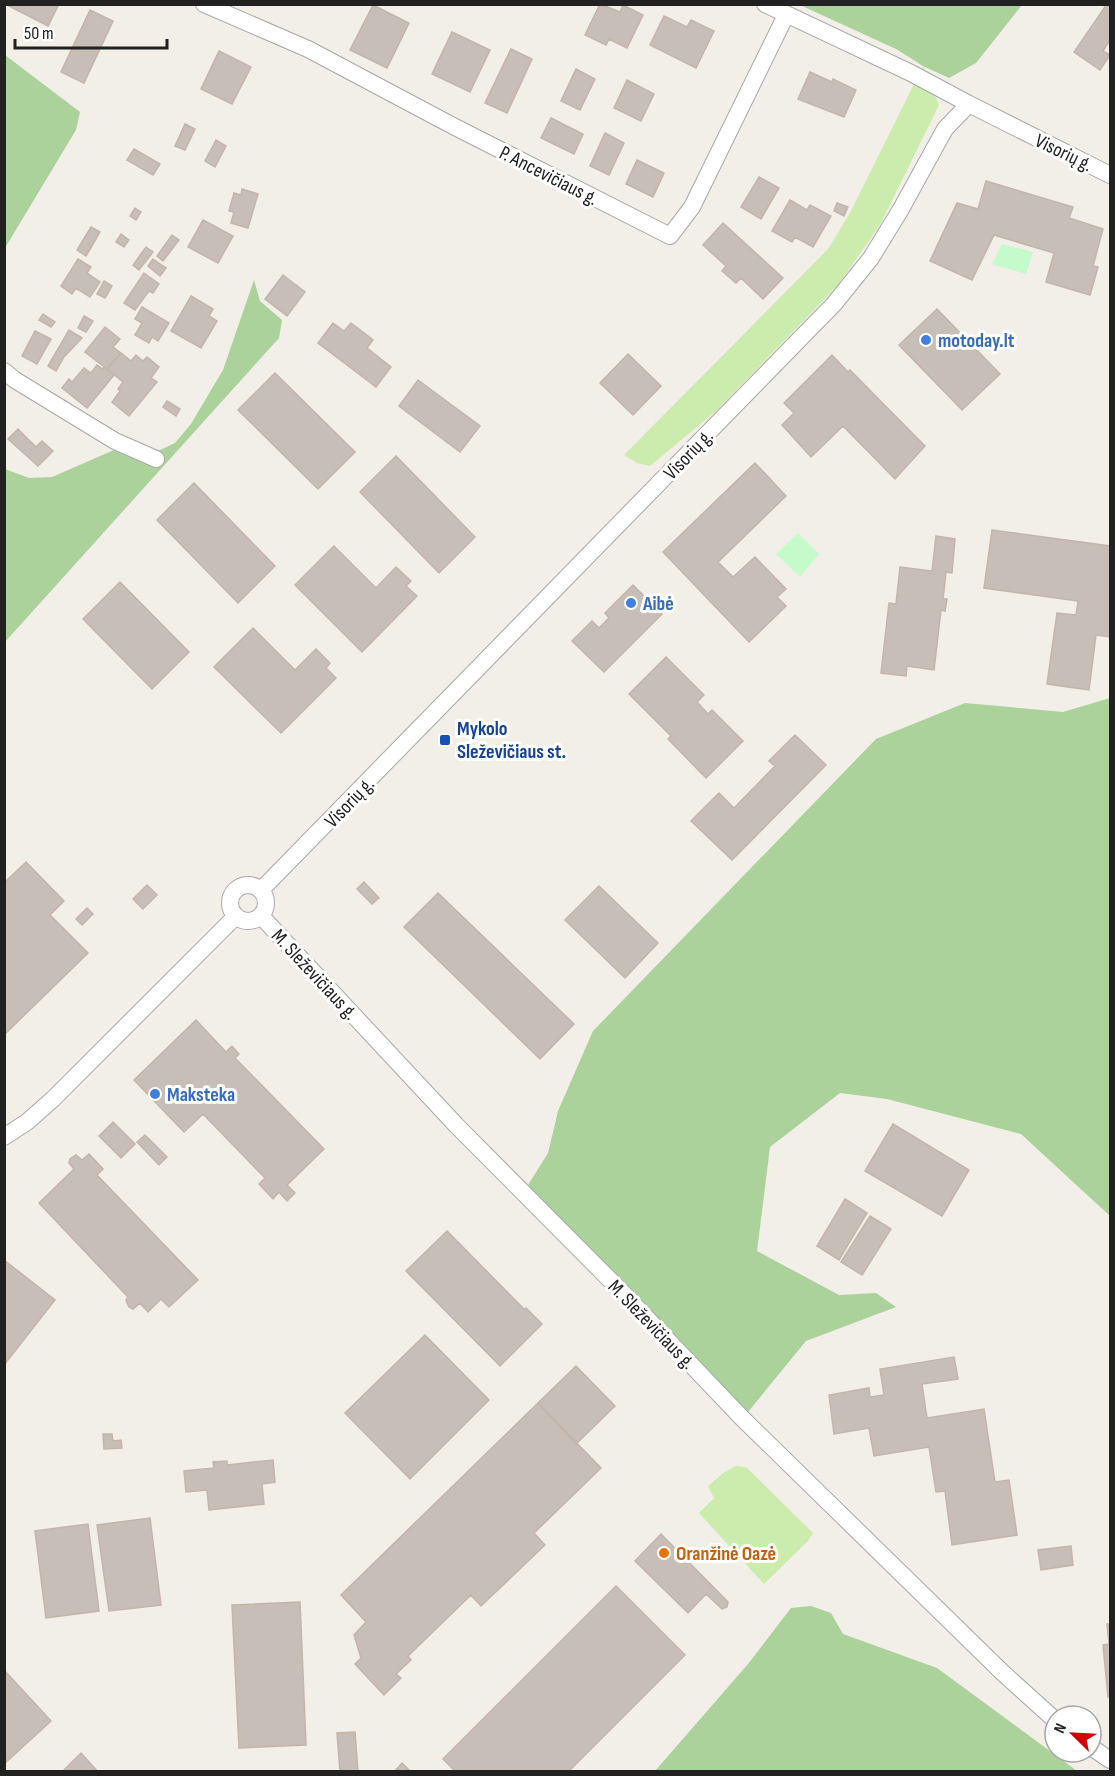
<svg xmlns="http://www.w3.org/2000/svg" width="1115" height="1776" viewBox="0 0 1115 1776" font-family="'Sofia Sans Condensed',sans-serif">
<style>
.grass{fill:#ccecad}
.forest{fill:#abd29b}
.park{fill:#c5fbca}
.building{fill:#c7beb7;stroke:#c4b5a9;stroke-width:1.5}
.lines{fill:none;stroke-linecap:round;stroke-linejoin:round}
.street-casing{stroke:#a8a8a8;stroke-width:18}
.street{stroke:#fff;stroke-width:16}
.shop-dot{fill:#3f7fe0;stroke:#fff;stroke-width:2}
.transit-dot{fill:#1a4fb4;stroke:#fff;stroke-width:2}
.food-dot{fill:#e8710a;stroke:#fff;stroke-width:2}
.labels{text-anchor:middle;stroke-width:6;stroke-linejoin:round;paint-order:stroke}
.street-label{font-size:20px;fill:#212121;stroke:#fff}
.shop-label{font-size:20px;font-weight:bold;fill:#366cbe;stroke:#fff;text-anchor:start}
.transit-label{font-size:20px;font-weight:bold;fill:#164399;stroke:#fff;text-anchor:start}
.food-label{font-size:20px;font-weight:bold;fill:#c56008;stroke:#fff;text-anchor:start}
</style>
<rect width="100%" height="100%" fill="#f2eee8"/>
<path class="grass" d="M923,66L939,105L880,225L838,285L716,411L650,466L637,463L624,455L828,249L850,213Z
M735,1466L746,1467L813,1533L807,1542L764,1584L699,1513L714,1498L708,1486L722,1474Z"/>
<path class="forest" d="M800,5H1022L976,63L949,78L923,66L896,49Z
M5,55L80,112L76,130L5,248Z
M254,280L260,301L282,320L279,338L5,642V469L29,478L52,477L121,447L160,450L175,443L191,424L223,370Z
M1110,698V1216L1021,1134L887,1099L840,1093L770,1147L757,1251L839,1295L876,1293L896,1307L806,1341L748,1412L528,1185L548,1153L558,1111L593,1031L876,739L965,703L1063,712Z
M811,1606L831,1613L843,1634L937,1668L1077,1771H655L748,1664L791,1608Z"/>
<path class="park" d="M1002,244L1033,252L1026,274L992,264Z
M798,533L819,554L800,577L776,554Z"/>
<path class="building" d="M5,4H59L48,26Z
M600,4L620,12L623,5L643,15L627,48L609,39L606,45L585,35Z
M1107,4H1110V40L1103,51L1110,55L1100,70L1074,52Z
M373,5L409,23L387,68L350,50Z
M90,10L113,21L84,83L61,72Z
M664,16L687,27L691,20L714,31L696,68L650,45Z
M452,32L490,50L470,92L432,74Z
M511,49L532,59L507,113L485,103Z
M219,51L251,67L232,104L201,89Z
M576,69L595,79L580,110L561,101Z
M810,72L832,82L833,79L856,90L844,117L798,99Z
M627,80L654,94L641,121L614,108Z
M551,118L583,134L574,154L541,138Z
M185,124L195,129L185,150L175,146Z
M605,133L624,143L609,175L590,166Z
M216,140L226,146L215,167L205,161Z
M134,149L160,164L153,175L127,160Z
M637,160L664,173L653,197L626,184Z
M759,177L779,188L761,219L741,207Z
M986,181L1073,207L1069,218L1103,229L1093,266L1098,267L1090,295L1046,282L1054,253L994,235L972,280L930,261L957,203L978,209Z
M242,189L258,194L248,228L231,223L234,212L229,211L234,193L241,195Z
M790,200L807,210L810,205L831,216L813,247L795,237L792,242L772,231Z
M837,203L848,207L844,216L834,211Z
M135,208L141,212L136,220L130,216Z
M203,220L233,236L218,263L188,247Z
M723,223L783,278L763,299L741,278L736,283L722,271L726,266L703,245Z
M91,227L100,232L86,256L77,250Z
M121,234L129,240L124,247L116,242Z
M172,235L179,240L163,261L157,256Z
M146,247L153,252L139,270L133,265Z
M78,259L91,267L87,273L100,282L90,297L76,288L72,294L61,286Z
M153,259L166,268L160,276L148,266Z
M144,273L159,284L153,293L149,291L135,310L124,303Z
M283,275L305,292L287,316L265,299Z
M104,281L112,286L105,298L97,294Z
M191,296L213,309L209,316L217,321L201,348L171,331Z
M142,307L169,323L158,341L152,337L149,343L135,335L142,323L135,319Z
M937,309L1000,374L962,410L899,345Z
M43,314L55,322L51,327L39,320Z
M84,316L93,321L86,332L78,328Z
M333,323L344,331L351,323L373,340L367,348L391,367L376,387L318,343Z
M105,327L120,339L113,347L121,353L107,369L85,352Z
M69,330L82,338L64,357L56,371L48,366Z
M35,331L51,339L37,364L22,356Z
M121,353L131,361L136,355L143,361L147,357L159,367L151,378L157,382L129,416L112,402L120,391L118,389L123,382L107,369Z
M628,354L661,386L633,415L600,383Z
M832,355L848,372L850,370L925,446L895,479L843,426L811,457L782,425L794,413L784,403Z
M97,365L103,369L104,367L114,375L87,408L62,388L69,379L72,382L84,368L91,373Z
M275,373L355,452L318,489L238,410Z
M418,380L480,426L460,452L399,406Z
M167,401L180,409L176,416L163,407Z
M18,429L36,447L42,441L53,451L38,466L8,439Z
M396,456L475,537L439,573L360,492Z
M755,463L786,496L718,562L733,577L755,557L786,589L777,597L786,606L749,642L663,552Z
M194,483L275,566L238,603L157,520Z
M992,530L1110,546V637L1096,635L1089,690L1047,684L1057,613L1076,615L1078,601L984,588Z
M936,536L955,539L952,573L946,572L943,599H947L945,611L941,610L934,670L907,666L906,676L881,673L889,603L896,604L900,567L932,571Z
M334,546L376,588L396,567L411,581L406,586L417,596L362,652L295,585Z
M120,582L189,652L152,689L83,619Z
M633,585L662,614L604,672L572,641L592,621L599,628L609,618L605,613Z
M253,628L295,670L316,649L330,663L326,668L336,678L281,733L214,667Z
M666,657L704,695L697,702L708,714L712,710L743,741L706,778L668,739L671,736L629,694Z
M795,735L826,765L732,860L691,821L719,793L734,808L775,766L769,761Z
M26,862L64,901L50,915L88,953L4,1035V883Z
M364,882L379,898L372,904L357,889Z
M147,885L157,895L143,909L133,899Z
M599,886L658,943L625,978L565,920Z
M438,893L574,1024L540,1059L404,927Z
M87,908L93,914L82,925L76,919Z
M196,1020L226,1052L232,1046L239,1054L235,1058L324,1149L287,1185L295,1193L287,1201L279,1192L273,1199L259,1184L265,1178L203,1114L184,1132L134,1080Z
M113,1122L135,1144L121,1158L99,1136Z
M893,1124L969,1170L942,1216L865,1171Z
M145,1135L167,1157L159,1165L137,1142Z
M89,1154L103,1169L97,1175L198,1280L169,1307L161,1299L148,1312L140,1303L133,1309L129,1307L126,1300L128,1297L39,1203L74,1169L69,1163L70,1159L76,1155L82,1160Z
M845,1199L867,1213L839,1260L817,1246Z
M870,1216L891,1229L862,1275L841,1262Z
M447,1231L525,1310L526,1308L542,1324L500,1366L406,1271Z
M4,1260L55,1300L4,1365Z
M425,1335L489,1400L410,1479L345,1413Z
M954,1357L958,1379L922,1384L927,1418L984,1409L995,1482L1009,1480L1017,1535L952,1545L945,1491L936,1492L929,1447L874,1456L869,1428L834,1434L829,1395L869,1388L870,1397L884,1395L880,1369Z
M576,1366L615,1406L576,1444L538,1403Z
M538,1403L601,1468L534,1533L545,1545L481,1606L471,1595L408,1656L411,1660L396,1674L401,1678L384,1695L355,1664L361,1658L354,1635L366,1622L341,1595Z
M103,1434H112L113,1441L121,1440L122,1448L104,1449Z
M273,1460L275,1482L262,1484L264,1504L209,1510L207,1490L186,1492L184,1471L214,1468L213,1462L227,1461V1465Z
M150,1518L161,1605L109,1611L97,1525Z
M88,1524L99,1611L46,1618L35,1531Z
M661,1534L728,1602L727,1607L722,1609L706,1594L688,1613L635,1561Z
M1071,1546L1073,1565L1041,1570L1038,1550Z
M616,1586L685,1655L568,1772H456L443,1759Z
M300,1602L306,1745L239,1748L232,1605Z
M1107,1624H1110V1696L1108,1697L1103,1645L1109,1644Z
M4,1670L51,1721L4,1764Z
M355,1732L358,1772H340L337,1733Z
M81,1753L98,1772H62Z
M402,1763L411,1772H394Z"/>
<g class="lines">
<defs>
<path id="street" d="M204,4L308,49L455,127L670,236L692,207L786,15
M765,4L911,73L969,104
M4,371L15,380L115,441L156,459
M230 903a18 18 0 1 1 36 0a18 18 0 1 1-36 0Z
M261,890L834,304L871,258L901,209L945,129L969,104L1110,175
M261,916L456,1125L619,1289L742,1418L1003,1673L1055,1720
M4,1137L27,1122L53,1099L236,916
M1091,1747L1110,1760"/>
</defs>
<use href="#street" class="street-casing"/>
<use href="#street" class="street"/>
</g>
<g class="shop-dot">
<circle cx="926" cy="340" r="6"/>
<circle cx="631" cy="603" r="6"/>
<circle cx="155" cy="1094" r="6"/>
</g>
<rect class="transit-dot" x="439" y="734" width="12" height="12" rx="3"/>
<circle class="food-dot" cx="664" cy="1553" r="6"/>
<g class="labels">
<g class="street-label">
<text transform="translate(1064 152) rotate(26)" y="7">Visorių g.</text>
<text transform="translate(549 175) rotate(27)" y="7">P. Ancevičiaus g.</text>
<text transform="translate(688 454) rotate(-46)" y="7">Visorių g.</text>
<text transform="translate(349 802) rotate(-46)" y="7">Visorių g.</text>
<text transform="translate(315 974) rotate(47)" y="7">M. Sleževičiaus g.</text>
<text transform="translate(652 1324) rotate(46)" y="7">M. Sleževičiaus g.</text>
</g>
<g class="shop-label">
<text x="938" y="347">motoday.lt</text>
<text x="643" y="610">Aibė</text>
<text x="167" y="1101">Maksteka</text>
</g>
<g class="transit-label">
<text x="457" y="735">Mykolo<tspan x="457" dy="23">Sleževičiaus st.</tspan></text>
</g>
<g class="food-label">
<text x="676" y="1560">Oranžinė Oazė</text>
</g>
</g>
<rect width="1115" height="1776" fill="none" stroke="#212121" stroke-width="12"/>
<g transform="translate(1073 1734) rotate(294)"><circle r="28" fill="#ffffff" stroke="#a6a6a6" stroke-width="1.5"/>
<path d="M0-4.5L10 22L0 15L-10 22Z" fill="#d20100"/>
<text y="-9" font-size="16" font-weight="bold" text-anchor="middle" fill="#212121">N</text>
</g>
<path d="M15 39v9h152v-9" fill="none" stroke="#212121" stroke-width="3"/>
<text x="24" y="39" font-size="18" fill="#212121" stroke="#ffffff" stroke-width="4.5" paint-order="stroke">50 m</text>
</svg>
